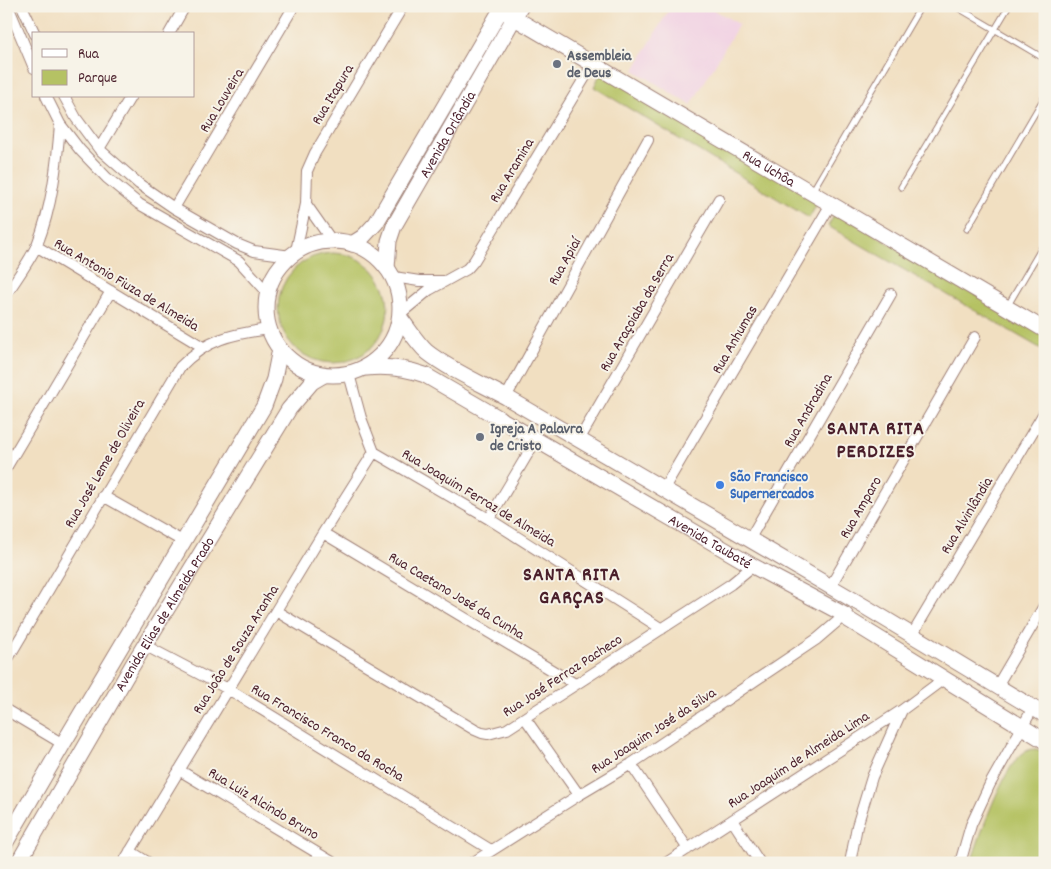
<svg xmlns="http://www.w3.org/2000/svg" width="1051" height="869" viewBox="0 0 1051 869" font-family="Dekko,sans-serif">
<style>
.built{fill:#f1d0e3}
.green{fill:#b5c264;stroke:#807048}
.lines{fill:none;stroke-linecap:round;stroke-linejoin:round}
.lane-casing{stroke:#9e7f76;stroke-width:7}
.street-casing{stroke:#9e7f76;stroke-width:12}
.secondary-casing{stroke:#9e7f76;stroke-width:17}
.lane{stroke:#fff;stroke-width:5}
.street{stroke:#fff;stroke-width:10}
.secondary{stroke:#fff;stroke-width:15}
.worship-dot{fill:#6b7280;stroke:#f7f3e8;stroke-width:2}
.shop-dot{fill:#3f7fe0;stroke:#f7f3e8;stroke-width:2}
.labels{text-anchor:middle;stroke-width:4;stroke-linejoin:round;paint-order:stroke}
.worship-label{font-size:15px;font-weight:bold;fill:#5b616d;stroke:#f7f3e8;text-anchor:start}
.street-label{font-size:15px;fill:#4a1f2b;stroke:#f7f3e8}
.shop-label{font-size:15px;font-weight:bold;fill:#366cbe;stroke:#f7f3e8;text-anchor:start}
.district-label{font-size:20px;font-weight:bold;letter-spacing:1px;fill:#4a1f2b;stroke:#f7f3e8}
</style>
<rect width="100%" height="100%" fill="#f7f3e8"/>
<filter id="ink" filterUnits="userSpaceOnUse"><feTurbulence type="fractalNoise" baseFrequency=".02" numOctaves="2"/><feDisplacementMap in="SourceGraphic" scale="10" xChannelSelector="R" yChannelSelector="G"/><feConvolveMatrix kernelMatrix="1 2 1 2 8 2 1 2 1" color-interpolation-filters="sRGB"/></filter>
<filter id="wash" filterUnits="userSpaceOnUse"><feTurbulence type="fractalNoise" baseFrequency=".0096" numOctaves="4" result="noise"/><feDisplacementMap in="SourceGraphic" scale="20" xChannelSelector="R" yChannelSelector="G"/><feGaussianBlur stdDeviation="1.12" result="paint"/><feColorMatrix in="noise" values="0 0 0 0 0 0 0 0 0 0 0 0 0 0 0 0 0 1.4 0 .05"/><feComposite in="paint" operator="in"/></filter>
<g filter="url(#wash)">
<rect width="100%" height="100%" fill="#f1dfc1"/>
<path class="built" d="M671,6H707L739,24L691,105L634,70Z"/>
<path class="green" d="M601,72L819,201L809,218L594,87Z
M836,212L1045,335V351L828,226Z
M278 308a55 55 0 1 1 110 0a55 55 0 1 1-110 0Z
M1036,749L1045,752V863H971C980,836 1001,771 1022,754C1027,750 1031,749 1036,749Z"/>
</g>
<g filter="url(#ink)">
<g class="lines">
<defs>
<path id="lane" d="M955,6L1045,59
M901,187L1009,6
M813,190L921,6
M967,229L1045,96
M1007,307L1045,242"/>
<path id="street" d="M8,6L34,68
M22,6L35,34
M169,34L185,6
M46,96L60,124L80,150L107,178L139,204L239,261L268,293
M64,96L76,118L99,149L139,184L174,208L237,244L254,251L291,256
M99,149L131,96
M306,204L332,241
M174,208L294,6
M36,246L203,347
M296,251L306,204L307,171L315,153L403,6
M394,277L419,281H443
M6,295C16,279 29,262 37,245C52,207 57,164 60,124
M401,313L429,290L467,269L474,261L593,64
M349,374L361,418L374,452L489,519L662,629
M506,397L648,140
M579,440L719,199
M6,468L111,291
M663,490L831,204
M103,496L184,542
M489,519L536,440
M323,533L575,684
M749,540L891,294
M830,587L975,337
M276,611L475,730L482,733L488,734L507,729L731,584L753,566
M912,635L1045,411
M146,646L228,689L491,850
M6,662L180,367C207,339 231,334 269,329
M997,686L1045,604
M6,710L63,744
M525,718L579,795
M631,764L688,849
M179,770L334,863
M732,820L760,863
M130,851L149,863
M123,863L323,533L374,452
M472,863L579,795L631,764L817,639L845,615
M666,863L902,710L945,678
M850,863L857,826L872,777L902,710
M960,863L971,825L990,784L1033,708"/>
<g id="secondary">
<path id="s1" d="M501,10L1045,330"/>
<circle cx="333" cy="308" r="67"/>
<path d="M352,244L363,237L376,223L503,6"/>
<path id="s2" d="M387,268L389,241L394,226L521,6"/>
<path d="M400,318C409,329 416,342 427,352C450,370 480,383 506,397L867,608L1045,715"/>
<path id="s3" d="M366,368C387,366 405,368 425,375L753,566L845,615L849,620L1045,741"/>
<path d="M6,842L63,744L264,406L274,379L280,349"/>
<path id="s4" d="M18,863L132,666L289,409L312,382L324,375"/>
</g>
</defs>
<use href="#lane" class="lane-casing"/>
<use href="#street" class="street-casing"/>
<use href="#secondary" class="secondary-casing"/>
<use href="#lane" class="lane"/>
<use href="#street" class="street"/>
<use href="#secondary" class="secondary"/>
</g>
</g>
<g class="worship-dot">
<circle cx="557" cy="64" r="5"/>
<circle cx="480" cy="437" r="5"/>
</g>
<circle class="shop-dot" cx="720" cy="485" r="5"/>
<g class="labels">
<g class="worship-label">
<text x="567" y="60">Assembleia<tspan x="567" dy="17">de Deus</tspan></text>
<text x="490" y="433">Igreja A Palavra<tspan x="490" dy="17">de Cristo</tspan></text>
</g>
<g class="street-label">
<text transform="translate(332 94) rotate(-59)" y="5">Rua Itapura</text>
<text transform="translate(221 100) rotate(-59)" y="5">Rua Louveira</text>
<text dy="5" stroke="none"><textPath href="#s2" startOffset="149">Avenida Orlândia</textPath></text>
<text dy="5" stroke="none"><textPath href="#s1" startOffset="311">Rua Uchôa</textPath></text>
<text transform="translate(511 170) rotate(-59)" y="5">Rua Aramina</text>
<text transform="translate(564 261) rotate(-61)" y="5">Rua Apiaí</text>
<text transform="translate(127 284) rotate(31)" y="5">Rua Antonio Fiuza de Almeida</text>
<text transform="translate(636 312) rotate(-60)" y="5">Rua Araçoiaba da Serra</text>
<text transform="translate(734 339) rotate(-60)" y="5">Rua Anhumas</text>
<text transform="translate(807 410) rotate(-60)" y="5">Rua Andradina</text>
<text transform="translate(104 463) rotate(-60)" y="5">Rua José Leme de Oliveira</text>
<text transform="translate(479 497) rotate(31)" y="5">Rua Joaquim Ferraz de Almeida</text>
<text transform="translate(860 507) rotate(-60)" y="5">Rua Amparo</text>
<text transform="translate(966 515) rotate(-59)" y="5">Rua Alvinlândia</text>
<text dy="5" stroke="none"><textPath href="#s3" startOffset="390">Avenida Taubaté</textPath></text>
<text transform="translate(457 595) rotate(31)" y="5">Rua Caetano José da Cunha</text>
<text dy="5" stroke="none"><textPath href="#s4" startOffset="289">Avenida Elias de Almeida Prado</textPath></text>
<text transform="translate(235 649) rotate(-58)" y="5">Rua João de Souza Aranha</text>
<text transform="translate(562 675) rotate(-33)" y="5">Rua José Ferraz Pacheco</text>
<text transform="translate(653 730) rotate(-33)" y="5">Rua Joaquim José da Silva</text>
<text transform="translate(328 732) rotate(31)" y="5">Rua Francisco Franco da Rocha</text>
<text transform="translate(798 759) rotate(-33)" y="5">Rua Joaquim de Almeida Lima</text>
<text transform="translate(264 803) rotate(31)" y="5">Rua Luiz Alcindo Bruno</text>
</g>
<g class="shop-label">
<text x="730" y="481">São Francisco<tspan x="730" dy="17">Supernercados</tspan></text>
</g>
<g class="district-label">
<text x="876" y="434">SANTA RITA<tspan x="876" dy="23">PERDIZES</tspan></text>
<text x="572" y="580">SANTA RITA<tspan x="572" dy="23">GARÇAS</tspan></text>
</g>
</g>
<rect width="1051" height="869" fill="none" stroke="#f7f3e8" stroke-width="25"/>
<rect x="32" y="32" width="162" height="65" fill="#f7f3e8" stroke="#b29e9c"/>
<rect x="42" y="49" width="25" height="8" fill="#ffffff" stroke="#b29e9c"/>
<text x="78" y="58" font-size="15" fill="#4a1f2b">Rua</text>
<rect x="42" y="70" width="25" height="15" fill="#b5c264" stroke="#b29e9c"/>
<text x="78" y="82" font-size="15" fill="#4a1f2b">Parque</text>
</svg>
